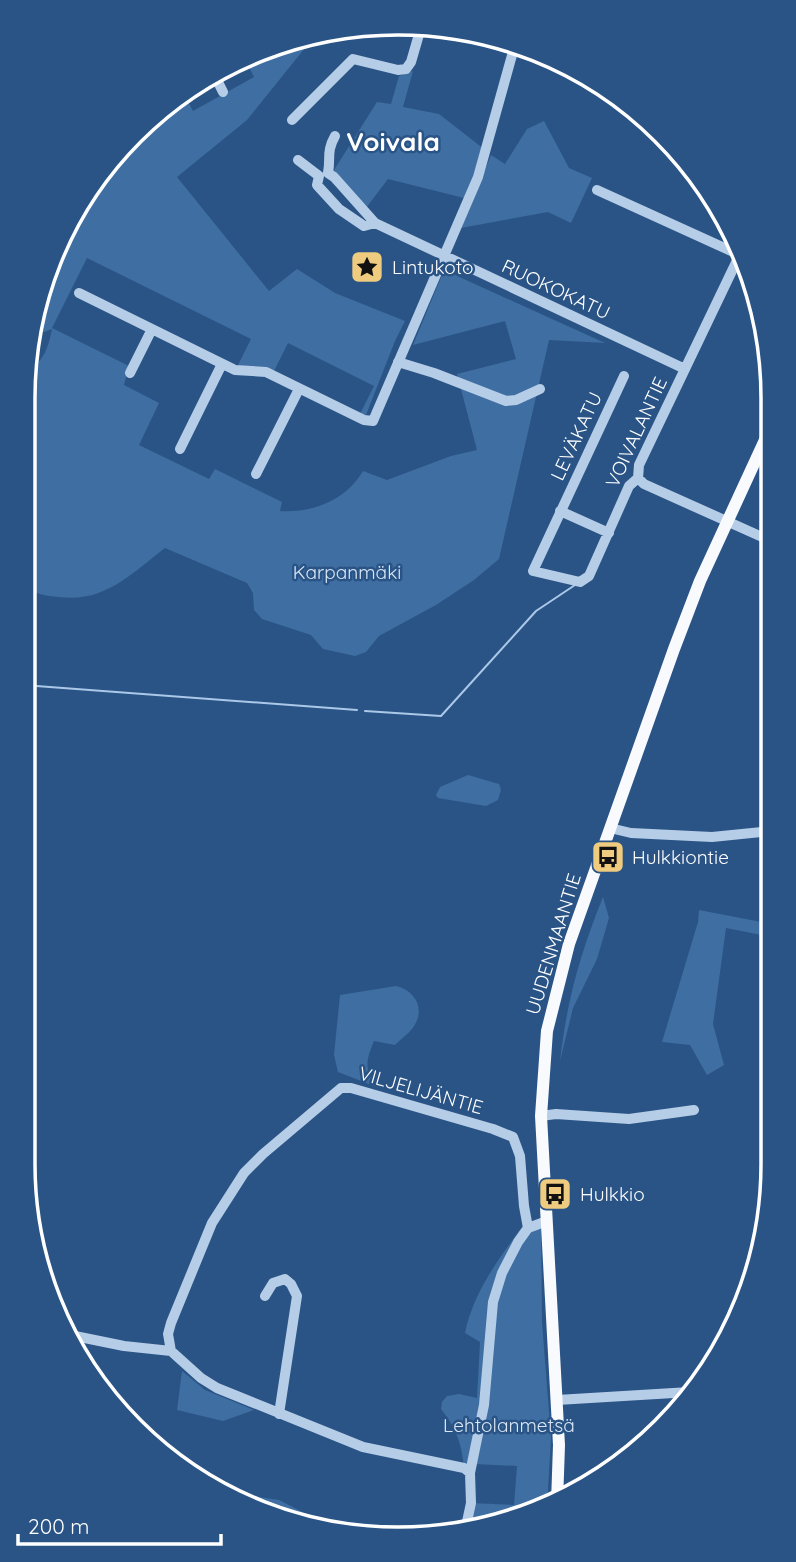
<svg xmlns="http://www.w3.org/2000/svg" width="796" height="1562" viewBox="0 0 796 1562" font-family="Quicksand,sans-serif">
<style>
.green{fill:#3f6ea2}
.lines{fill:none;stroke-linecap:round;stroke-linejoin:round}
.stream{stroke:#abc8e8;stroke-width:2}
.minor{stroke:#b6cde7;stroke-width:10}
.major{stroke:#f8fafe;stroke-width:12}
.labels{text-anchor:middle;stroke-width:5;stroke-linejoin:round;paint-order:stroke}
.poi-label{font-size:19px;fill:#fff;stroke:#2a5486;text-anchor:start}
.street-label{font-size:19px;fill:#fff;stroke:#2a5486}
.park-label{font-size:19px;fill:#d9e7f6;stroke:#2a5486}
.district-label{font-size:26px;font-weight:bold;fill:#fff;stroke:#2a5486}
.rim{fill:none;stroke:#fff;stroke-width:3.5}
</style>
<rect width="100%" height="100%" fill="#2a5486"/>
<path class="green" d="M313,38L247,120L177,177L269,291L297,269L335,293L405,321L395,341L366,415L360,414L374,386L288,343L274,371L237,367L251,339L87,258L52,328L129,366L124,385L159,403L139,445L209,479L215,469L282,502L280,511C313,513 346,500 363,471L387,480L451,456L477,450L457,374L516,359L505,321L413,345L444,270L605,343L549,340L499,559L474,580L436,605L379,636L366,652L355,656L323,649L311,635L262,619L254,610L253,593L247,583L165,548C132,573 105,603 59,597C45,596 36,594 23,586L24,376C43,360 47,353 52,329L44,332L36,329L61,232L150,116L185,96L193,111L254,77L246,61L277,43Z
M413,71L403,107L439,114L484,149L464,198L388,179L366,208L334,170L377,102L391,104L399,76Z
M544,121L569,168L592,178L571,223L548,212L461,228L491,155L505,164L527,129Z
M468,775L499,784L501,790L498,800L486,806L438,798L436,795L440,787Z
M603,897L609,918L597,959L573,1008L560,1061C567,1000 580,954 603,897Z
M699,910L772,924V937L726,928L713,1024L724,1065L707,1075L690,1045L662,1042L698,922Z
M396,986C417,991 426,1011 412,1029C407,1035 401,1039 395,1045L374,1041C365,1063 364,1069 379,1088L338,1072L334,1055L340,995Z
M527,1220L529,1228L541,1223L542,1322L551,1438L547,1506L465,1531L471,1503L514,1505L517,1466L474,1464L464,1468C462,1444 456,1428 441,1409L442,1402L447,1396L459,1394L477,1398L480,1342L465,1333C474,1289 502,1255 527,1220Z
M182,1371L205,1390L254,1410L223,1421L177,1410Z
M253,1496L279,1500L318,1520L363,1533L324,1532L239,1497Z"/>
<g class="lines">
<path class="stream" d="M23,685L357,710
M365,711L441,716L536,611L575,585"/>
<path class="minor" d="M216,78L223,92
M292,120L353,59L398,70L406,69L411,62L422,24
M298,160L319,176
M328,173L334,177L375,223L685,369
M328,173C331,157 326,152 335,136
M319,176L317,185L339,209L364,226L375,223
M597,190L740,255
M79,293L235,370L266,372L364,420L373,421L478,177L514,48
M398,362L434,373L506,401L516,400L540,389
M130,373L152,329
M624,376L533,571L580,582L589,576L629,486L638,478L639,465L742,250
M180,449L222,364
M256,474L299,389
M638,478L644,484L771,541
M560,511L609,533
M768,715L771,708
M610,828L631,833L712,837L771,831
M766,1056L772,1007
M541,1116L556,1114L629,1119L694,1110
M265,1296L273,1283L285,1279L291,1284L297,1296L279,1414
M70,1335L124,1346L171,1351L201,1378L217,1388L363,1447L464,1468L470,1473
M171,1351L168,1334L171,1323L212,1223L244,1173L263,1154L341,1088H351L493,1129L513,1137L520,1156L524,1206L528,1228
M557,1400L690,1392
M465,1531L471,1503L470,1473L484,1405L493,1302L502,1273L518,1242L528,1228L547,1221"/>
<path class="major" d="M557,1503L559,1445L541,1116L547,1031L569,944L674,649L700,581L770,429"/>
</g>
<defs>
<symbol id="sight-square" viewBox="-11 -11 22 22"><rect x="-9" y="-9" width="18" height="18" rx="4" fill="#eecb7e" stroke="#2a5486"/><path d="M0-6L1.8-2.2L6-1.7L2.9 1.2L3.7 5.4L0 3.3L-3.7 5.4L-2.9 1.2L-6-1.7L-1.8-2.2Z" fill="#111"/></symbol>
<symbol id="bus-square" viewBox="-11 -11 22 22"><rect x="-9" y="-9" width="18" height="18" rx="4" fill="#eecb7e" stroke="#2a5486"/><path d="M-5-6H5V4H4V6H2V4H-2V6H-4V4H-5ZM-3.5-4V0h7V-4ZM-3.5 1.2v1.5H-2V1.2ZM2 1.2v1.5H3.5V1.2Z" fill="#111"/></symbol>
</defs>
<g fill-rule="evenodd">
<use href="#sight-square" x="348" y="248" width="38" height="38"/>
<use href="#bus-square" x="589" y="838" width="38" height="38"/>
<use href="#bus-square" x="536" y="1175" width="38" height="38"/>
</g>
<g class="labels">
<g class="poi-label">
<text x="392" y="274">Lintukoto</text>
<text x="632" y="864">Hulkkiontie</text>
<text x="580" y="1201">Hulkkio</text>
</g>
<g class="street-label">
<text transform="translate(556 289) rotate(25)" y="7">RUOKOKATU</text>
<text transform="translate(636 432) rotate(-65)" y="7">VOIVALANTIE</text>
<text transform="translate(576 436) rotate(-65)" y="7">LEVÄKATU</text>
<text transform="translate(553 944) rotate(-73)" y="7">UUDENMAANTIE</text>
<text transform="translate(421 1090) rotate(16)" y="7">VILJELIJÄNTIE</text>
</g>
<g class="park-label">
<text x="347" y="579">Karpanmäki</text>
<text x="509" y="1432">Lehtolanmetsä</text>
</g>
<g class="district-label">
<text x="393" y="151">Voivala</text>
</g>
</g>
<path d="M0 0H796V1562H0ZM398 35H398A363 363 0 0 1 761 398V1164A363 363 0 0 1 398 1527H398A363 363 0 0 1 35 1164V398A363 363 0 0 1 398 35Z" fill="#2a5486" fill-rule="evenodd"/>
<path class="rim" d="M398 35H398A363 363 0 0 1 761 398V1164A363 363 0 0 1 398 1527H398A363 363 0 0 1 35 1164V398A363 363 0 0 1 398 35Z"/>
<path d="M18 1534v10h203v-10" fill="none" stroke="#ffffff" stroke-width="3.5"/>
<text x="28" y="1534" font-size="21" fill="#ffffff" stroke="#2a5486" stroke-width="5" paint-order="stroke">200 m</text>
</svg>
